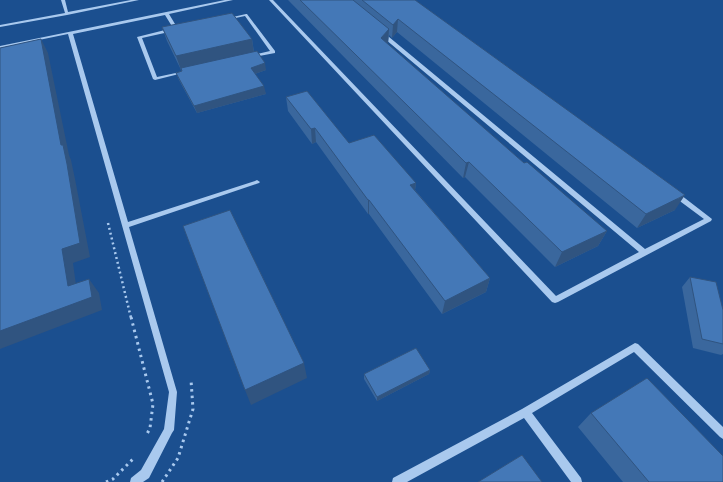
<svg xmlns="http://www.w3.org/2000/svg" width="723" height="482" viewBox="0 0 723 482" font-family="'DM Sans',sans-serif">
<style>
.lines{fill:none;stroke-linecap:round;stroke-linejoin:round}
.path-far1{stroke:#a9c9ee;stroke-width:2.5;stroke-dasharray:2 3;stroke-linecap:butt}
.path{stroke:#a9c9ee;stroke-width:3;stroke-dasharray:2.5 4;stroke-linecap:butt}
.minor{fill:#a9c9ee;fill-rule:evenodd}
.wall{fill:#3a679d}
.shaded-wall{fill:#305480}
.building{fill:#4478b7;stroke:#305480}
</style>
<rect width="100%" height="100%" fill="#1b4f8f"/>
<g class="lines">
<path class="path-far1" d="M108,223L131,318"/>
<path class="path" d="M131,317L153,404L150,428L147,434
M106,482L113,479L135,457
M162,482L178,458L193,409L191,380"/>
<path class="minor" d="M61,0H65L68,12L131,0H139L67,15L0,27V25L65,13Z
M225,0H233L169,14L178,29V30L142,38L157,77L185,71L187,72L155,80L153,79L137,37L173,28L165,15L73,34L128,222L255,181L257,180L260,182L259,183L129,227L177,392L174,430L172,433L149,478L143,482H130L131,478L141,470L164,429L169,392L68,34L0,48V46Z
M269,0H273L556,296L639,252L379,34V32H383L645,249L704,219L673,196L672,194L673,192H677L712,219L711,221L558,302L555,303L552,302Z
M246,14H247L275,51V53L248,58V56L270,51L245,16L226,20L224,19Z
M635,343L638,344L723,427V439L720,437L634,352L532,413L581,478L582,482H571L524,418L407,482H392L393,478L522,409Z"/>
</g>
<path class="wall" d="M288,0H415L675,210L637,228L397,32L392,38L389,35L388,43V44L524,163L607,231L598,246L555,267L465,177L463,178Z
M162,27L252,39L254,52L266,70L255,74L266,94L197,113L179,80L176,73L182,71L181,70L167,41Z
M286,97L349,143L416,183L415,190L490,278L486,292L442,314L369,214H368L316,142L312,144L288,111Z
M690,277L723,310V354L721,355L693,348L682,287Z
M430,370L429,374L377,401L364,379V374Z
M591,413L723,482H623L578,427Z"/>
<path class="shaded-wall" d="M398,19L397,32L392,38L393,25Z
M389,29L388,43L381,52V38Z
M41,39L48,53L69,155L71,160L75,179L90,257L73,263L78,300L68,286L62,249L61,145Z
M252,39L254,53L181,70L176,56Z
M265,63L266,70L252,75L251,68Z
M264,86L266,94L197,113L194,106Z
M315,128L316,142L312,144L311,129Z
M469,162L465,177L463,178L466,163Z
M416,183L414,197L410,185Z
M685,195L675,210L637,228L646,214Z
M368,200H369V214H368Z
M607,231L598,246L555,267L562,252Z
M490,278L486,292L442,314L445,301Z
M89,279L99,293L102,310L0,349V331Z
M304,363L307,378L251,405L245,390Z
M430,370L429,374L377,401V397Z"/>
<path class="building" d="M300,0H353L389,29L381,38L524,163L527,162L607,231L562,252L469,162L466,163Z
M362,0H415L685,195L646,214L398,19L393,25Z
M232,13L252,39L176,56L162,27Z
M41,39L61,145H63L67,164L80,243L62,249L68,286L89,279L92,297L0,331V48Z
M257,51L265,63L251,68L264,86L194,106L176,73L182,71L181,68Z
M307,91L349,143L374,135L416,183L410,185L490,278L445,301L369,200H368L315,128L311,129L286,97Z
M230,210L304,363L245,390L183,226Z
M690,277L716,282L723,310V344L702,339Z
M416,348L430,370L377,397L364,374Z
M647,378L723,456V482H649L591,413Z
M522,455L542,482H478Z"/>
</svg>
